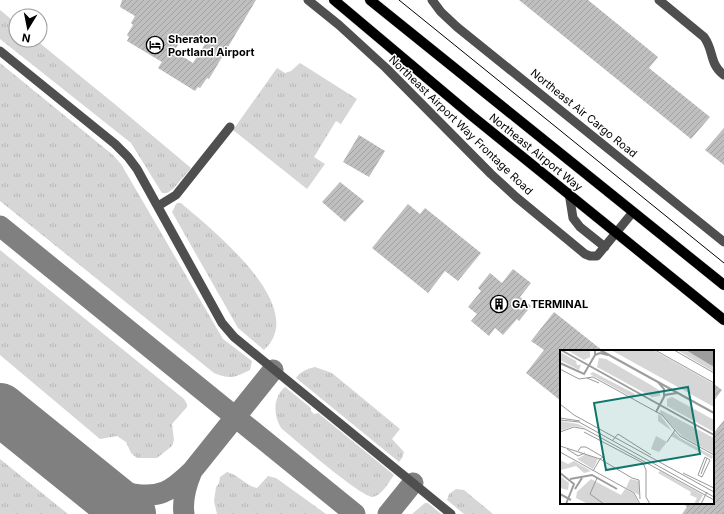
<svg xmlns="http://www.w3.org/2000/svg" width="724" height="514" viewBox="0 0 724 514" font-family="Inter,sans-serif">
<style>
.grass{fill:url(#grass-tufts)}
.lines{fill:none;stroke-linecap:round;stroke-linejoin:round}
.taxiway{stroke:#808080;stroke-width:21}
.runway{stroke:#808080;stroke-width:52}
.building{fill:url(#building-hatch);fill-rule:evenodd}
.major-casing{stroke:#dbdbdb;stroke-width:11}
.minor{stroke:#4f4f4f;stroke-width:9}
.major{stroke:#000;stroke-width:10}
.tram{stroke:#000;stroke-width:1}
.labels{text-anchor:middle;stroke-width:3;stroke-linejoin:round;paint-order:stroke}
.poi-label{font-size:11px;font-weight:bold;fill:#000;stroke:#fff;text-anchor:start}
.street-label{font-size:11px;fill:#000;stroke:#fff}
.inset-river{fill:none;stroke:#9d9d9d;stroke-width:2}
.inset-road{fill:none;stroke:#999;stroke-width:1}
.view{fill:#0f766e;fill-opacity:0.15;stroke:#0f766e;stroke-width:2}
.inset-edge{fill:none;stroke:#000;stroke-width:2}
</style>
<defs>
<pattern id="grass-tufts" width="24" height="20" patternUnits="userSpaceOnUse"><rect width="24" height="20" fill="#d6d6d6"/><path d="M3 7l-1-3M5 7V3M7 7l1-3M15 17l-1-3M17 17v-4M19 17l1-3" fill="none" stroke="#b6b6b6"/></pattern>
<pattern id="building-hatch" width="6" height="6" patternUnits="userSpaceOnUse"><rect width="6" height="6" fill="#bfbfbf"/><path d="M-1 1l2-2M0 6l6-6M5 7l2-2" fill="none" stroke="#a2a2a2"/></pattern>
</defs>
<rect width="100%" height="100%" fill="#fff"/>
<path class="grass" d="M0,10L16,23V40H36L117,106L191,168L173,189L167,193H162L131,143L0,39Z
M0,63L113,155L121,164L223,339L252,361L250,370C236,377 230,380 214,373L0,201Z
M300,63L357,99L341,124L336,121L314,157L325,164L307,189L233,130L277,68L285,73L291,71Z
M177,203H181C211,229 311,307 264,350L238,328L172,212Z
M0,250L184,399L187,404V407L172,424L174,440L172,446L157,458H137L131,453L126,442L117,436L100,439L0,355Z
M315,367L332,373L400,429L392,439L404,452L402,458L399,462L296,378C301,371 307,369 315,367Z
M285,387L311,408V411L314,414L318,413L394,475C389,482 382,495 373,497C362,498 293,438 281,428C273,415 273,397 285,387Z
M0,459L68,514H0Z
M227,472C239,475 246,486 257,488L268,476L276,478L326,514H217L214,501L216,487L219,483L220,477Z
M456,489L464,490L493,514H464L447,500L449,494Z
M425,503H428L441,514H412Z"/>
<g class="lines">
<path class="taxiway" d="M0,226L355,514
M90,482C112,488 142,501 164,492C175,488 183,479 192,471L273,370
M184,514C182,499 186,485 192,471
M388,514L413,483"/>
<path class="runway" d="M0,409L130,514"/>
</g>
<path class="building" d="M122,0H256L209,79L207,78L200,88L198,87L195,91L158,68L162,62L127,41L129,37L127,35L133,25L131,23L135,16L120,7ZM182,39L189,44L208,39L193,63L174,51Z
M519,0H588L658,57L649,68L710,117L691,139Z
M724,128V165L705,150Z
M359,135L385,151L369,177L343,162Z
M340,182L364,201L345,222L322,202Z
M408,204L420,214L425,208L481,253L458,281L445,271L428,293L372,248Z
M513,269L531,283L520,297L531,306L519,321L517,319L503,335L495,328L489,336L471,321L477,314L468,307L481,291L478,288L490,273L502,283Z
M554,312L603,351H561V401L526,373L544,350L531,341Z
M713,383L722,390L713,402Z
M724,420V514H682L687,507L683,503H713V434Z"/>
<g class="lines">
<defs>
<path id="major" d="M334,0L472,116L724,320
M370,0L724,285"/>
</defs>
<use href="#major" class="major-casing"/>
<path class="minor" d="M308,0L339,25L386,68L491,174L516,197L585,254L590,256H597L633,212
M432,0L441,12L457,27L724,242
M659,0L704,37C714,50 709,64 724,75
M0,51L115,144L128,157L137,169L222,323L234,337L451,514
M569,193L573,218L580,227L605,247
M158,206L176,195L230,127"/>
<use href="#major" class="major"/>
<path class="tram" d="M399,0L724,263"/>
</g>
<defs>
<symbol id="hotel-ring" viewBox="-11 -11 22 22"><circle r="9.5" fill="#fff" stroke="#000" stroke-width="1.5"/><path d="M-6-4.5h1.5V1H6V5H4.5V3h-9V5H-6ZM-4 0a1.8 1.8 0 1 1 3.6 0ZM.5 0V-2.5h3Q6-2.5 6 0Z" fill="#000"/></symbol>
<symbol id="building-ring" viewBox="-11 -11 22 22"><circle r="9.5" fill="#fff" stroke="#000" stroke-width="1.5"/><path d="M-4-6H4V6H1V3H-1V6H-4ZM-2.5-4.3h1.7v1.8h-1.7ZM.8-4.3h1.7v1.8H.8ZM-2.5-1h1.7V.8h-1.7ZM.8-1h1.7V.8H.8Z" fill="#000"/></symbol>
</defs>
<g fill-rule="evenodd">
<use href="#hotel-ring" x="145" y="35" width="20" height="20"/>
<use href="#building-ring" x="489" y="294" width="20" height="20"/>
</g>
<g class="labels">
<g class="poi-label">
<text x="168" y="43">Sheraton<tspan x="168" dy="13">Portland Airport</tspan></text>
<text x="512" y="308">GA TERMINAL</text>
</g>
<g class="street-label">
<text transform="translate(584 113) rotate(39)" y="4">Northeast Air Cargo Road</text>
<text transform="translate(461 125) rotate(44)" y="4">Northeast Airport Way Frontage Road</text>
<text transform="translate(536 152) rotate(39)" y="4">Northeast Airport Way</text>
</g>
</g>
<g transform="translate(560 350)">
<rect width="154" height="154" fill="#fff"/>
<path d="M7,0H26L30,1V7L24,10ZM51,0H93L154,34V57ZM117,0H126L154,17V22ZM0,2L16,11L17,15H21L19,20L0,10ZM39,8L46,9L91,35L100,41V46L92,47L37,17ZM33,22L75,44L73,48L30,24ZM112,47L154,70V82L107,56V49ZM101,60L154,88V104L122,86L99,62ZM98,64L101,66L112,81L98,71ZM0,71L18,74L26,78L14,76L0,81ZM114,82L120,88L153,106L152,109L111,86ZM96,86L107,92L99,102L91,99ZM26,104L38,109L33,119L17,109ZM0,110L8,114L14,111L31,121L24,123L16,116L1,120ZM100,121L143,145L138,154H134L137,148L130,145L131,142L98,123ZM0,126L9,133L8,140L0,138ZM31,129L61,145L65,139L74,144L79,154H28L16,148L17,142ZM70,129L79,131V145L66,138Z" fill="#d6d6d6"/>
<path d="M126,0H154V17L134,5Z" fill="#9d9d9d"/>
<path class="inset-river" d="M1,0L154,85M40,0L154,63M35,5L40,3L48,5M0,13L24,24L35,5V0M98,32L104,39V47M96,62L105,45L117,43M0,123L14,134L6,154M10,129L32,125L57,139M15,139L22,128M0,144L11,150"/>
<path class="inset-road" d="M95,0L154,33M114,0L154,23M0,19L19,29L33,27M33,27L102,65L120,86L154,105M27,28L39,33M0,54L14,65L154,142M0,68L20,71M0,70L19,72L154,147M0,82L14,77L25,79L154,150M24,82L83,113L86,120V147L90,154M52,91L58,84L91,105M107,92L115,80M0,96L40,109L43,107M7,99L18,106L25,103M18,101L21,97H26L43,107M0,102L74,143L80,154M145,107L150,110L142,127L138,125ZM33,121L40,109L72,128L79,130L80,149M123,123L154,138M141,124L147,108M37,128L30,144L44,154M141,154L147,142"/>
<path class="view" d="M128,37L140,104L46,120L34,53Z"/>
<rect width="154" height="154" class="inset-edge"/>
</g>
<g transform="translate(28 28) rotate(190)"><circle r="19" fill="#ffffff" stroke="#999999"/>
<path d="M0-3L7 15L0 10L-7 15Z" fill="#000000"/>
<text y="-6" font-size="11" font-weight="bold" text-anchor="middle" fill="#000000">N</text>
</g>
</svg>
